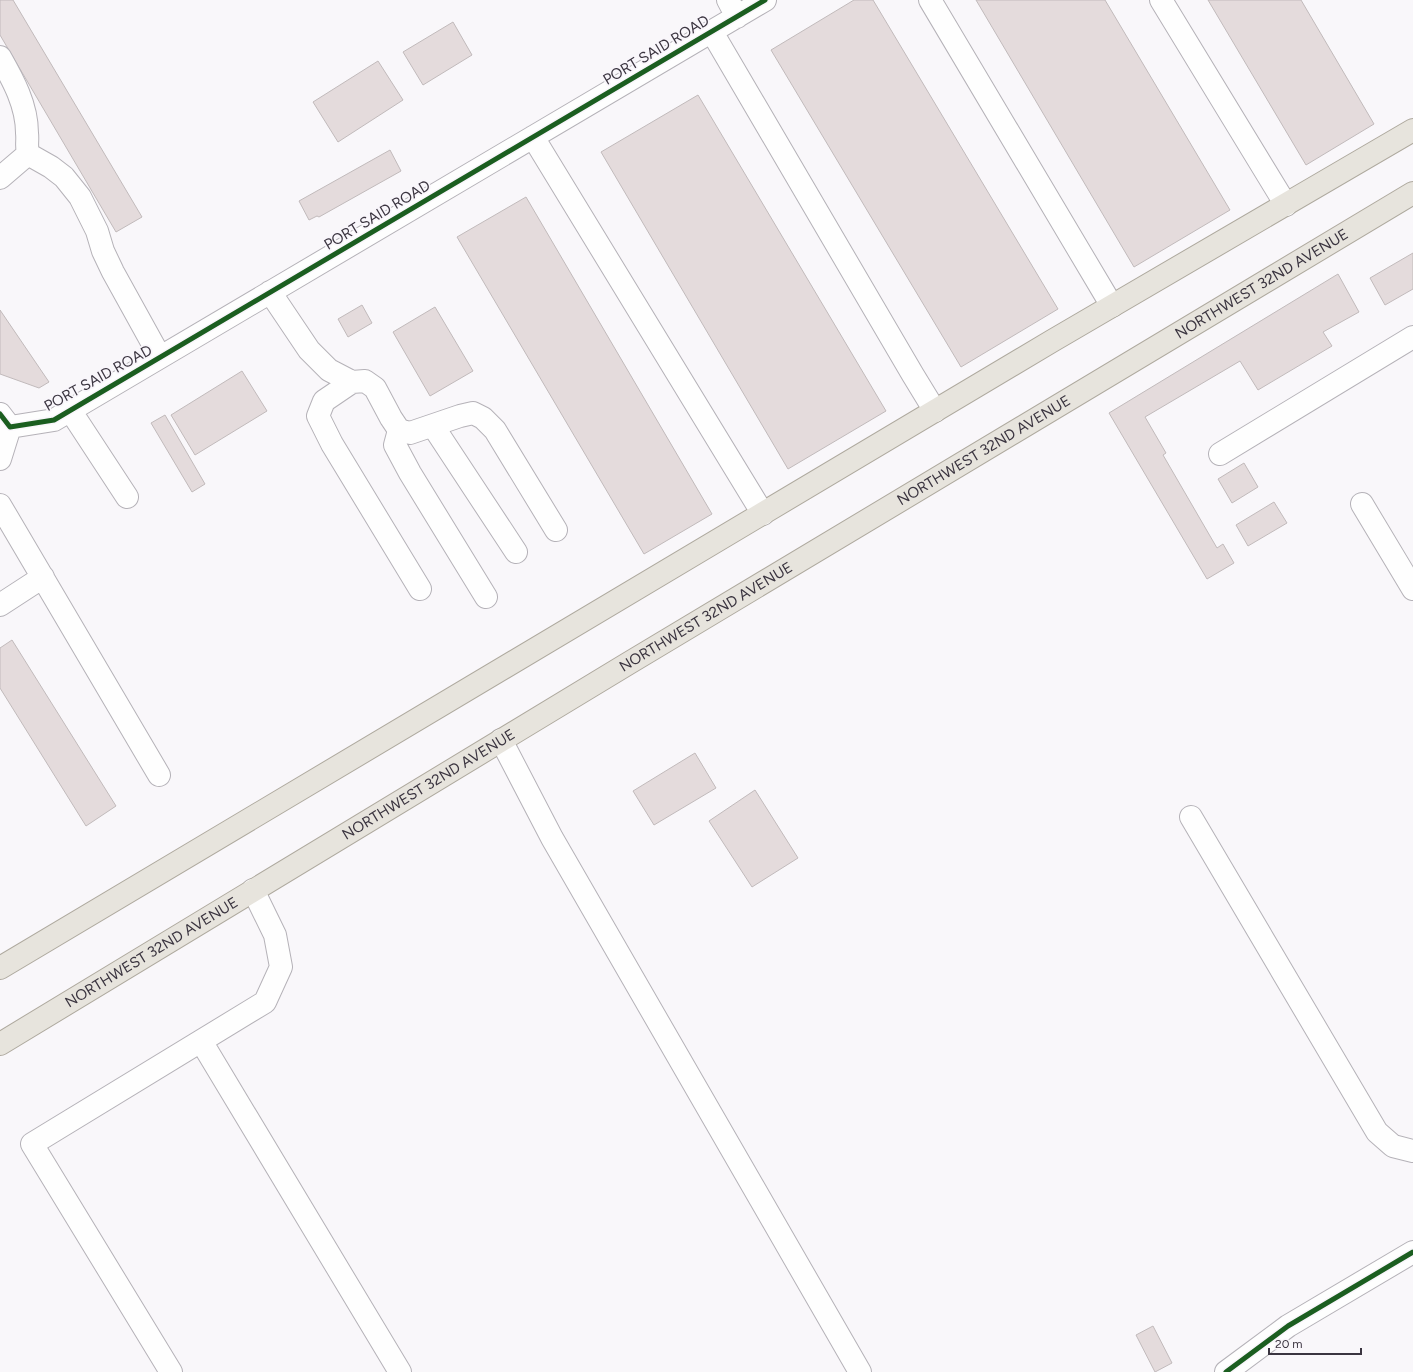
<svg xmlns="http://www.w3.org/2000/svg" width="1413" height="1372" viewBox="0 0 1413 1372" font-family="Figtree,sans-serif">
<style>
.building{fill:#e4dbdc;stroke:#c1babb}
.lines{fill:none;stroke-linecap:round;stroke-linejoin:round}
.minor-casing{stroke:#b5b2b8;stroke-width:24}
.major-casing{stroke:#aea99e;stroke-width:24}
.minor{stroke:#fefefe;stroke-width:22}
.major{stroke:#e7e4dd;stroke-width:22}
.cycleway-casing{stroke:#f9f6fb;stroke-width:8}
.cycleway{stroke:#1b5e20;stroke-width:5}
.labels{text-anchor:middle;stroke-width:3.5;stroke-linejoin:round;paint-order:stroke}
.street-label{font-size:15px;fill:#3b3540;stroke:#f9f6fb}
</style>
<rect width="100%" height="100%" fill="#f9f7fa"/>
<path class="building" d="M0,0H13L142,217L116,232L0,35Z
M854,0H873L1058,309L961,367L771,50Z
M976,0H1105L1230,210L1134,267Z
M1208,0H1301L1374,124L1306,165Z
M453,22L472,55L423,85L403,52Z
M378,61L403,100L338,142L313,102Z
M698,95L886,411L788,469L601,152Z
M390,150L401,171L319,217L317,216L309,220L299,201Z
M526,197L712,514L644,554L457,237Z
M1413,253V289L1385,305L1370,278Z
M1338,274L1359,312L1323,332L1332,346L1258,390L1240,361L1145,417L1166,453L1163,455L1217,548L1223,544L1234,563L1207,579L1109,413Z
M362,305L372,323L348,337L338,319Z
M435,307L473,371L430,396L393,332Z
M0,310L49,382L39,388L0,374Z
M242,371L267,411L195,455L171,415Z
M165,415L205,484L192,492L151,423Z
M1244,463L1258,487L1232,503L1218,479Z
M1274,502L1287,523L1248,546L1236,525Z
M12,640L116,806L86,826L0,688V648Z
M695,753L716,788L654,825L633,791Z
M755,790L798,858L752,887L709,821Z
M1153,1326L1172,1363L1155,1372L1136,1335Z"/>
<g class="lines">
<defs>
<path id="minor" d="M728,0L737,17
M930,0L1112,306
M1161,0L1286,205
M712,32L913,375L935,411
M0,57C13,80 27,105 27,133C28,141 26,145 28,154L51,167L64,177L80,197L97,231L103,251L113,272L160,357
M533,137L763,514
M0,178L28,154
M270,292L309,350L329,370L352,382L365,381L375,388L391,418L399,430L410,433L460,416L473,413L483,418L495,430L556,530
M352,382L324,401L318,416L332,444L420,589
M70,410L127,497
M0,414L10,427L54,420L765,0
M433,426L516,552
M399,430L395,445L410,473L486,597
M1220,454L1413,337
M0,459L10,427
M1362,504L1413,589
M0,505L159,775
M0,605L43,577
M501,740L552,838L860,1372
M1191,817L1377,1132L1393,1146L1413,1151
M201,1041L400,1372
M171,1372L32,1144L265,1002L281,967L275,935L253,890
M1226,1372L1288,1326L1413,1252"/>
<g id="major">
<path d="M0,968L1052,341L1413,130"/>
<path id="s1" d="M0,1044L629,663L1413,193"/>
</g>
</defs>
<use href="#minor" class="minor-casing"/>
<use href="#major" class="major-casing"/>
<use href="#minor" class="minor"/>
<use href="#major" class="major"/>
<defs>
<path id="cycleway" d="M0,414L10,427L54,420L765,0
M1226,1372L1288,1326L1413,1252"/>
</defs>
<use href="#cycleway" class="cycleway-casing"/>
<use href="#cycleway" class="cycleway"/>
</g>
<g class="labels">
<g class="street-label">
<text transform="translate(656 50) rotate(-31)" y="5">PORT SAID ROAD</text>
<text transform="translate(377 215) rotate(-31)" y="5">PORT SAID ROAD</text>
<text dy="5" stroke="none"><textPath href="#s1" startOffset="1473">NORTHWEST 32ND AVENUE</textPath></text>
<text transform="translate(98 378) rotate(-29)" y="5">PORT SAID ROAD</text>
<text dy="5" stroke="none"><textPath href="#s1" startOffset="1149">NORTHWEST 32ND AVENUE</textPath></text>
<text dy="5" stroke="none"><textPath href="#s1" startOffset="825">NORTHWEST 32ND AVENUE</textPath></text>
<text dy="5" stroke="none"><textPath href="#s1" startOffset="501">NORTHWEST 32ND AVENUE</textPath></text>
<text dy="5" stroke="none"><textPath href="#s1" startOffset="177">NORTHWEST 32ND AVENUE</textPath></text>
</g>
</g>
<path d="M1269 1348v6h92v-6" fill="none" stroke="#3b3540" stroke-width="2"/>
<text x="1275" y="1348" font-size="12" fill="#3b3540" stroke="#f9f6fb" stroke-width="3" paint-order="stroke">20 m</text>
</svg>
